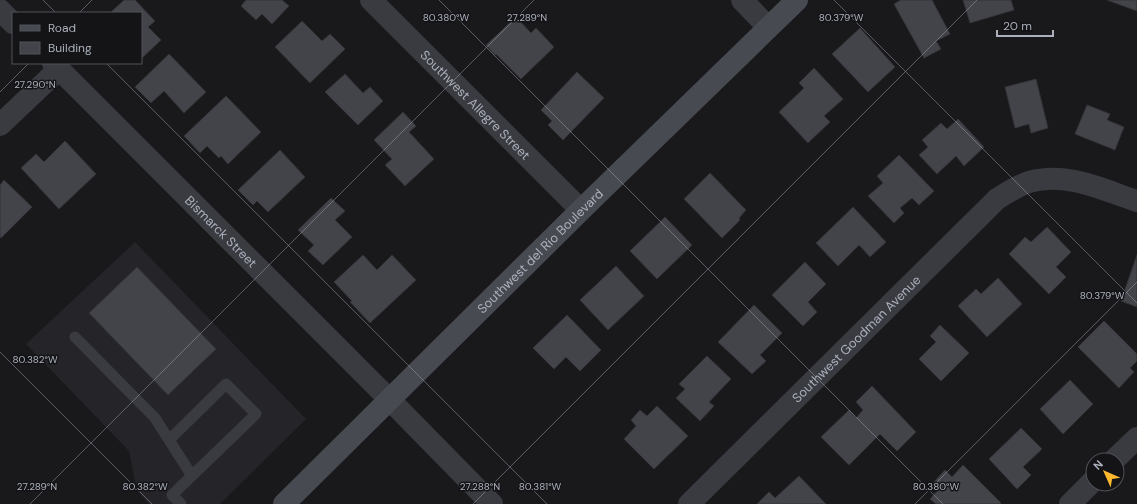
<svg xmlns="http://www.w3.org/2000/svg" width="1137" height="504" viewBox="0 0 1137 504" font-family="'DM Sans',sans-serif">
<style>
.built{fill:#252529}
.building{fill:#434449;stroke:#333338}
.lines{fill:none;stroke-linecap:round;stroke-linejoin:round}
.lane{stroke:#3a3b41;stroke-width:11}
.street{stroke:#3a3b41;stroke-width:22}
.secondary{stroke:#484a52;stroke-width:22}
.ticks{fill:none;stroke:#abb0bc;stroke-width:1;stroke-opacity:0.45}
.labels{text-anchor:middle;stroke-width:3;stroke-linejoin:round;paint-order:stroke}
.street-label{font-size:13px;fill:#abb0bc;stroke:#141417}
.ticks-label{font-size:10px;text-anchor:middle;fill:#abb0bc;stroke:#141417;stroke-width:3;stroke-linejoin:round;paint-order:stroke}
</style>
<rect width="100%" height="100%" fill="#19191c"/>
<path class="built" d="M135,242L306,419L220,504H149L137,491L129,451L26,344Z"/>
<path class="building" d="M124,0H135L155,21L148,27L161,40L141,59V13H110Z
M246,0H282L289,6L272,24L262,14L256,20L241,6Z
M901,0H932L950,34L936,41L941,49L924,58L894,4Z
M963,0H1011L1014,10L970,23Z
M1107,0H1137V11Z
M516,17L531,33L536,28L554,47L521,79L496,54L495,55L486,45Z
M302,21L322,41L330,34L345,49L310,83L275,47Z
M860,28L895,67L868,92L832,54Z
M169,54L206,92L184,113L164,91L151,103L135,87Z
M814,68L843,99L824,116L830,122L808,143L779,112L804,88L799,83Z
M577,72L604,98L563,140L548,125L552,121L541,110Z
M345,74L363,93L370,87L383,101L358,125L325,92Z
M1036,79L1048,128L1031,133L1029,124L1015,128L1005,87Z
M226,96L261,132L228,164L221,156L219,158L207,146L200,153L184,136Z
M1087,105L1110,114L1107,120L1124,127L1115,150L1075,134Z
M403,112L416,126L409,132L434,159L405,186L385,165L392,159L374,140Z
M958,119L984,147L964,166L956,156L937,174L919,155L928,147L922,140L941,123L947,129Z
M65,141L96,174L59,209L21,168L36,154L44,162Z
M280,150L305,177L268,212L257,201L253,205L238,190Z
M899,155L934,191L919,205L912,198L900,208L904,213L894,223L868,196L883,183L877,176Z
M710,173L746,210L739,218L740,220L722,238L684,199Z
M4,180L32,207L1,238L0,237V185Z
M331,198L345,211L335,220L352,237L323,265L308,251L314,245L298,230Z
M853,207L886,242L870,257L859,245L838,266L816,243Z
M665,217L692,245L657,279L630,251Z
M1047,227L1071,252L1056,267L1066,277L1049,294L1009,254L1025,237L1031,242Z
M363,255L377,270L392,255L416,280L370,323L350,302L352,301L334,282Z
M1137,255V307L1121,301Z
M805,262L826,284L808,302L817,312L803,326L772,295Z
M616,266L644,296L608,330L580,300Z
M137,267L216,349L168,395L89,313Z
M998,278L1022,304L987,337L958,306L976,289L981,294Z
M754,305L782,333L760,355L766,361L752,374L718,342Z
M567,315L601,350L580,371L566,357L554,369L533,348Z
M1104,321L1137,354V361L1130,368L1134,372L1119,388L1078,347Z
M940,325L969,353L941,381L919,359L936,342L930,336Z
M707,356L731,379L709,402L714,406L700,421L676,398L685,389L679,384Z
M1070,380L1093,404L1063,434L1040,409Z
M872,386L916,432L897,451L880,434L849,465L821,437L849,410L856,418L863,410L856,402Z
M657,406L688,436L654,469L624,439L636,426L631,420L640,410L647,416Z
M1021,428L1042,449L1023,467L1031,475L1017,489L989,459Z
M963,465L1001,503L1000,504H936L930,499L938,490L932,484L945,470L952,477Z
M799,476L826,504H757L769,492L775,498Z"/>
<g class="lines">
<path class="lane" d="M75,337L155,418L192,476
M169,440L226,384L256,414L172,495L181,504"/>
<g class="street">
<path id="s1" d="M371,0L581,210"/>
<path d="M742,0L768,27"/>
<path d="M0,10L13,23"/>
<path id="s2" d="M53,63L389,399L492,504"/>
<path d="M0,125L59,69"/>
<path d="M1114,460L1137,438"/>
<path id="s3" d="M689,504L997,199C1007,193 1017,186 1029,182C1066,171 1103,190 1137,201"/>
<path d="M1070,504L1093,481"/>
</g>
<path class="secondary" id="s4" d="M284,504L581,210L797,0"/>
</g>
<path class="ticks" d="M43,0L56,13M439,0L943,504M834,0L1137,303M79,13L92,0M106,63L547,504M0,92L29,63M0,352L152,504M30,504L534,0M473,504L977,0M915,504L1137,282"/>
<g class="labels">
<g class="street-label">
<text dy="5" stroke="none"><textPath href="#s1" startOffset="148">Southwest Allegre Street</textPath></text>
<text dy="5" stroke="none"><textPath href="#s2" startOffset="238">Bismarck Street</textPath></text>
<text dy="5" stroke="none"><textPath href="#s4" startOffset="360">Southwest del Rio Boulevard</textPath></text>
<text dy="5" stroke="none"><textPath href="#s3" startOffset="235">Southwest Goodman Avenue</textPath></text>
</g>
</g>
<g class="ticks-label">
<text x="446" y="21">80.380°W</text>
<text x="527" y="21">27.289°N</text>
<text x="841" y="21">80.379°W</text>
<text x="35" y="88">27.290°N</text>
<text x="1102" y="299">80.379°W</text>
<text x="35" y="363">80.382°W</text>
<text x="37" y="490">27.289°N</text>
<text x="145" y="490">80.382°W</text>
<text x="480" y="490">27.288°N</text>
<text x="540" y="490">80.381°W</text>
<text x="936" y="490">80.380°W</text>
</g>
<rect x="12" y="12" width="130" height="52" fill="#141417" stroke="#505259"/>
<rect x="20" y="25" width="20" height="6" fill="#484a52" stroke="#505259"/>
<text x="48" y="32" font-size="12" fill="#abb0bc">Road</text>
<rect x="20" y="42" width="20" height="12" fill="#434449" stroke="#505259"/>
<text x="48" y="52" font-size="12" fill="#abb0bc">Building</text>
<g transform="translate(1105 472) rotate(315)"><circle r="19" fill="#141417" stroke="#505259"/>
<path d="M0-3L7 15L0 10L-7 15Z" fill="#ffb92e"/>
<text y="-6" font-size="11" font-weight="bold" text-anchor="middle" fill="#abb0bc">N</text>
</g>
<path d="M997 30v6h56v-6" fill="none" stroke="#abb0bc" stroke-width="2"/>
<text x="1003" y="30" font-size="12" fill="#abb0bc" stroke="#141417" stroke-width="3" paint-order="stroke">20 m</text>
</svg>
